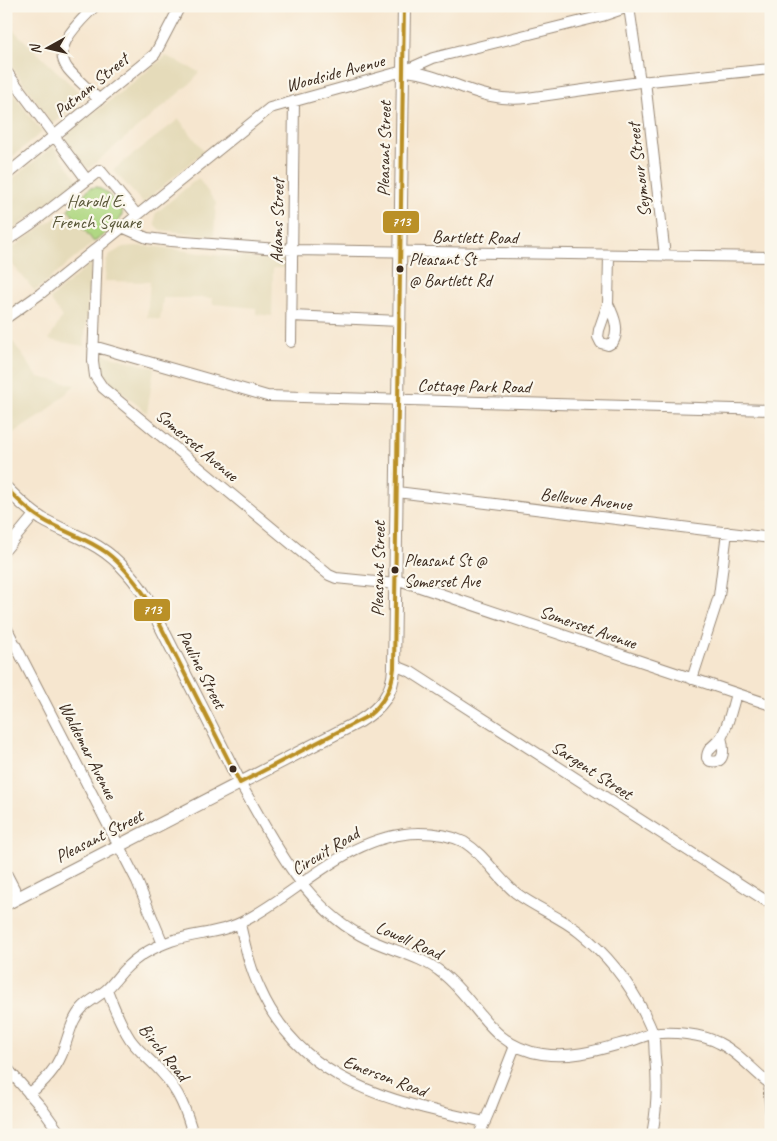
<svg xmlns="http://www.w3.org/2000/svg" width="777" height="1141" viewBox="0 0 777 1141" font-family="Caveat,sans-serif">
<style>
.built{fill:#e5dbba}
.green{fill:#b0d883;stroke:#768150}
.lines{fill:none;stroke-linecap:round;stroke-linejoin:round}
.minor-casing{stroke:#988876;stroke-width:12}
.major-casing{stroke:#988876;stroke-width:14}
.minor{stroke:#fff;stroke-width:10}
.major{stroke:#fff;stroke-width:12}
.bus-1-casing{stroke:#fbf7ec;stroke-width:8}
.bus-1{stroke:#ba9027;stroke-width:4}
.bus-dot{fill:#3b2a1e;stroke:#fbf7ec;stroke-width:2}
.labels{text-anchor:middle;stroke-width:4.5;stroke-linejoin:round;paint-order:stroke}
.bus-label{font-size:17px;fill:#3b2a1e;stroke:#fbf7ec;text-anchor:start}
.street-label{font-size:18px;fill:#3b2a1e;stroke:#fbf7ec}
.park-label{font-size:18px;fill:#585637;stroke:#fbf7ec}
.line-badge{stroke:#fbf7ec;stroke-width:2}
.badge-label{font-size:14px;text-anchor:middle;font-weight:bold;fill:#fff}
</style>
<rect width="100%" height="100%" fill="#fbf7ec"/>
<filter id="ink" filterUnits="userSpaceOnUse"><feTurbulence type="fractalNoise" baseFrequency=".02" numOctaves="2"/><feDisplacementMap in="SourceGraphic" scale="10" xChannelSelector="R" yChannelSelector="G"/><feConvolveMatrix kernelMatrix="1 2 1 2 8 2 1 2 1" color-interpolation-filters="sRGB"/></filter>
<filter id="wash" filterUnits="userSpaceOnUse"><feTurbulence type="fractalNoise" baseFrequency=".0096" numOctaves="4" result="noise"/><feDisplacementMap in="SourceGraphic" scale="20" xChannelSelector="R" yChannelSelector="G"/><feGaussianBlur stdDeviation="1.12" result="paint"/><feColorMatrix in="noise" values="0 0 0 0 0 0 0 0 0 0 0 0 0 0 0 0 0 1.4 0 .05"/><feComposite in="paint" operator="in"/></filter>
<g filter="url(#wash)">
<rect width="100%" height="100%" fill="#f6e6cf"/>
<path class="built" d="M9,26L85,98L53,124L6,59V27Z
M166,56L199,72L192,82L88,169L66,140L68,134Z
M6,84L42,132L6,162Z
M179,119L204,151L143,203L113,170Z
M53,146L78,180L11,231L6,225V184Z
M198,178L216,203L214,236L160,230L155,225V214Z
M68,209L94,242L35,291L6,257V252Z
M133,246L159,247L214,255L285,260L286,268H273L272,316L256,314V308L213,304L212,298H163L160,320L147,317L150,282L105,281L106,262L111,254L123,247Z
M91,263L84,346L49,340L62,317L50,299Z
M6,332L38,377L75,385L46,412L6,438Z
M99,353L154,368L147,413L108,380L102,368Z"/>
<path class="green" d="M97,187L106,192L122,210C125,223 103,234 94,242L68,209L90,188Z"/>
</g>
<g filter="url(#ink)">
<g class="lines">
<defs>
<path id="minor" d="M95,6C81,21 50,46 68,69C77,80 89,89 99,100
M629,7L640,82
M6,71L87,180
M404,71L433,58L602,16L631,6
M645,81L665,256
M6,175L155,54L180,6
M122,227L147,238L171,241L292,250L771,257
M6,241L31,224L100,170L137,215
M97,249L93,361L95,376L103,388L329,575L336,578L396,584
M608,304C614,316 620,330 613,342L608,345L601,343L598,337L599,330L608,304L609,255
M292,316L399,321
M6,318L40,294L270,108L403,71C447,73 477,104 527,98L640,82L771,69
M291,342L294,101
M93,346L267,396L771,410
M397,492L771,538
M6,549L35,514
M396,579L771,705
M6,627L137,881L163,944
M394,665L411,672L771,904
M692,679L719,596L727,532
M721,737C724,748 726,765 710,761L707,758C707,746 717,745 722,736C729,723 732,707 736,694
M240,783C273,839 301,902 360,935C386,950 419,954 442,973C479,1002 489,1046 542,1054C573,1059 601,1049 631,1041C638,1039 645,1035 652,1034C672,1031 702,1034 719,1043C738,1052 752,1070 769,1083
M6,873L19,898
M240,924C245,946 250,968 260,989C302,1084 393,1102 485,1122
M107,990C114,1007 120,1024 130,1039C139,1052 152,1061 162,1073C179,1091 187,1112 193,1135
M6,1067L41,1107L61,1135
M771,1078L769,1093L771,1115
M29,1094C43,1083 54,1072 61,1056C69,1038 70,1020 84,1006C91,1000 99,996 106,990C113,984 118,976 124,970C137,956 154,947 171,941C196,933 223,933 246,920C304,889 349,834 419,833C434,833 450,835 464,842C485,855 497,878 516,893C536,908 559,916 579,932C607,954 628,981 644,1013C647,1020 651,1027 653,1034C655,1042 654,1050 655,1057C658,1084 657,1109 652,1135
M479,1135L491,1107L515,1046"/>
<path id="major" d="M6,488C17,499 28,510 42,519C57,528 75,534 91,543C114,555 132,575 146,597L240,783
M6,904L360,721C381,708 393,693 394,668L404,6"/>
</defs>
<use href="#minor" class="minor-casing"/>
<use href="#major" class="major-casing"/>
<use href="#minor" class="minor"/>
<use href="#major" class="major"/>
<defs>
<path id="bus-1" d="M6,488C17,499 28,511 42,519C63,532 87,538 107,553C123,565 135,581 146,597L240,783
M240,783L368,716C384,703 392,688 394,668L404,6"/>
</defs>
<use href="#bus-1" class="bus-1-casing"/>
<use href="#bus-1" class="bus-1"/>
</g>
</g>
<g class="bus-dot">
<circle cx="400" cy="269" r="4.5"/>
<circle cx="395" cy="570" r="4.5"/>
<circle cx="233" cy="769" r="4.5"/>
</g>
<g class="labels">
<g class="bus-label">
<text x="409" y="265">Pleasant St<tspan x="409" dy="21">@ Bartlett Rd</tspan></text>
<text x="404" y="566">Pleasant St @<tspan x="404" dy="21">Somerset Ave</tspan></text>
</g>
<g class="street-label">
<text transform="translate(335 73) rotate(-15)" y="6">Woodside Avenue</text>
<text transform="translate(91 85) rotate(-39)" y="6">Putnam Street</text>
<text transform="translate(384 149) rotate(-89)" y="6">Pleasant Street</text>
<text transform="translate(639 170) rotate(-97)" y="6">Seymour Street</text>
<text transform="translate(277 221) rotate(-89)" y="6">Adams Street</text>
<text transform="translate(475 237) rotate(1)" y="6">Bartlett Road</text>
<text transform="translate(474 386) rotate(1)" y="6">Cottage Park Road</text>
<text transform="translate(197 445) rotate(40)" y="6">Somerset Avenue</text>
<text transform="translate(586 499) rotate(7)" y="6">Bellevue Avenue</text>
<text transform="translate(378 569) rotate(-89)" y="6">Pleasant Street</text>
<text transform="translate(588 627) rotate(19)" y="6">Somerset Avenue</text>
<text transform="translate(202 669) rotate(63)" y="6">Pauline Street</text>
<text transform="translate(88 750) rotate(63)" y="6">Waldemar Avenue</text>
<text transform="translate(592 770) rotate(33)" y="6">Sargent Street</text>
<text transform="translate(99 836) rotate(-27)" y="6">Pleasant Street</text>
<text transform="translate(325 851) rotate(-31)" y="6">Circuit Road</text>
<text transform="translate(409 940) rotate(24)" y="6">Lowell Road</text>
<text transform="translate(164 1052) rotate(51)" y="6">Birch Road</text>
<text transform="translate(385 1076) rotate(21)" y="6">Emerson Road</text>
</g>
<g class="park-label">
<text x="96" y="207">Harold E.<tspan x="96" dy="21">French Square</tspan></text>
</g>
</g>
<g class="line-badge">
<rect x="382" y="210" width="38" height="24" rx="5" fill="#ba9027"/>
<rect x="133" y="598" width="38" height="24" rx="5" fill="#ba9027"/>
</g>
<g class="badge-label">
<text x="401" y="226">713</text>
<text x="152" y="614">713</text>
</g>
<rect width="777" height="1141" fill="none" stroke="#fbf7ec" stroke-width="25"/>
<g transform="translate(48 48) rotate(262)" stroke="#fbf7ec" stroke-width="4" paint-order="stroke">
<path d="M0-4L9 19L0 12L-9 19Z" fill="#3b2a1e"/>
<text y="-8" font-size="14" font-weight="bold" text-anchor="middle" fill="#3b2a1e">N</text>
</g>
</svg>
